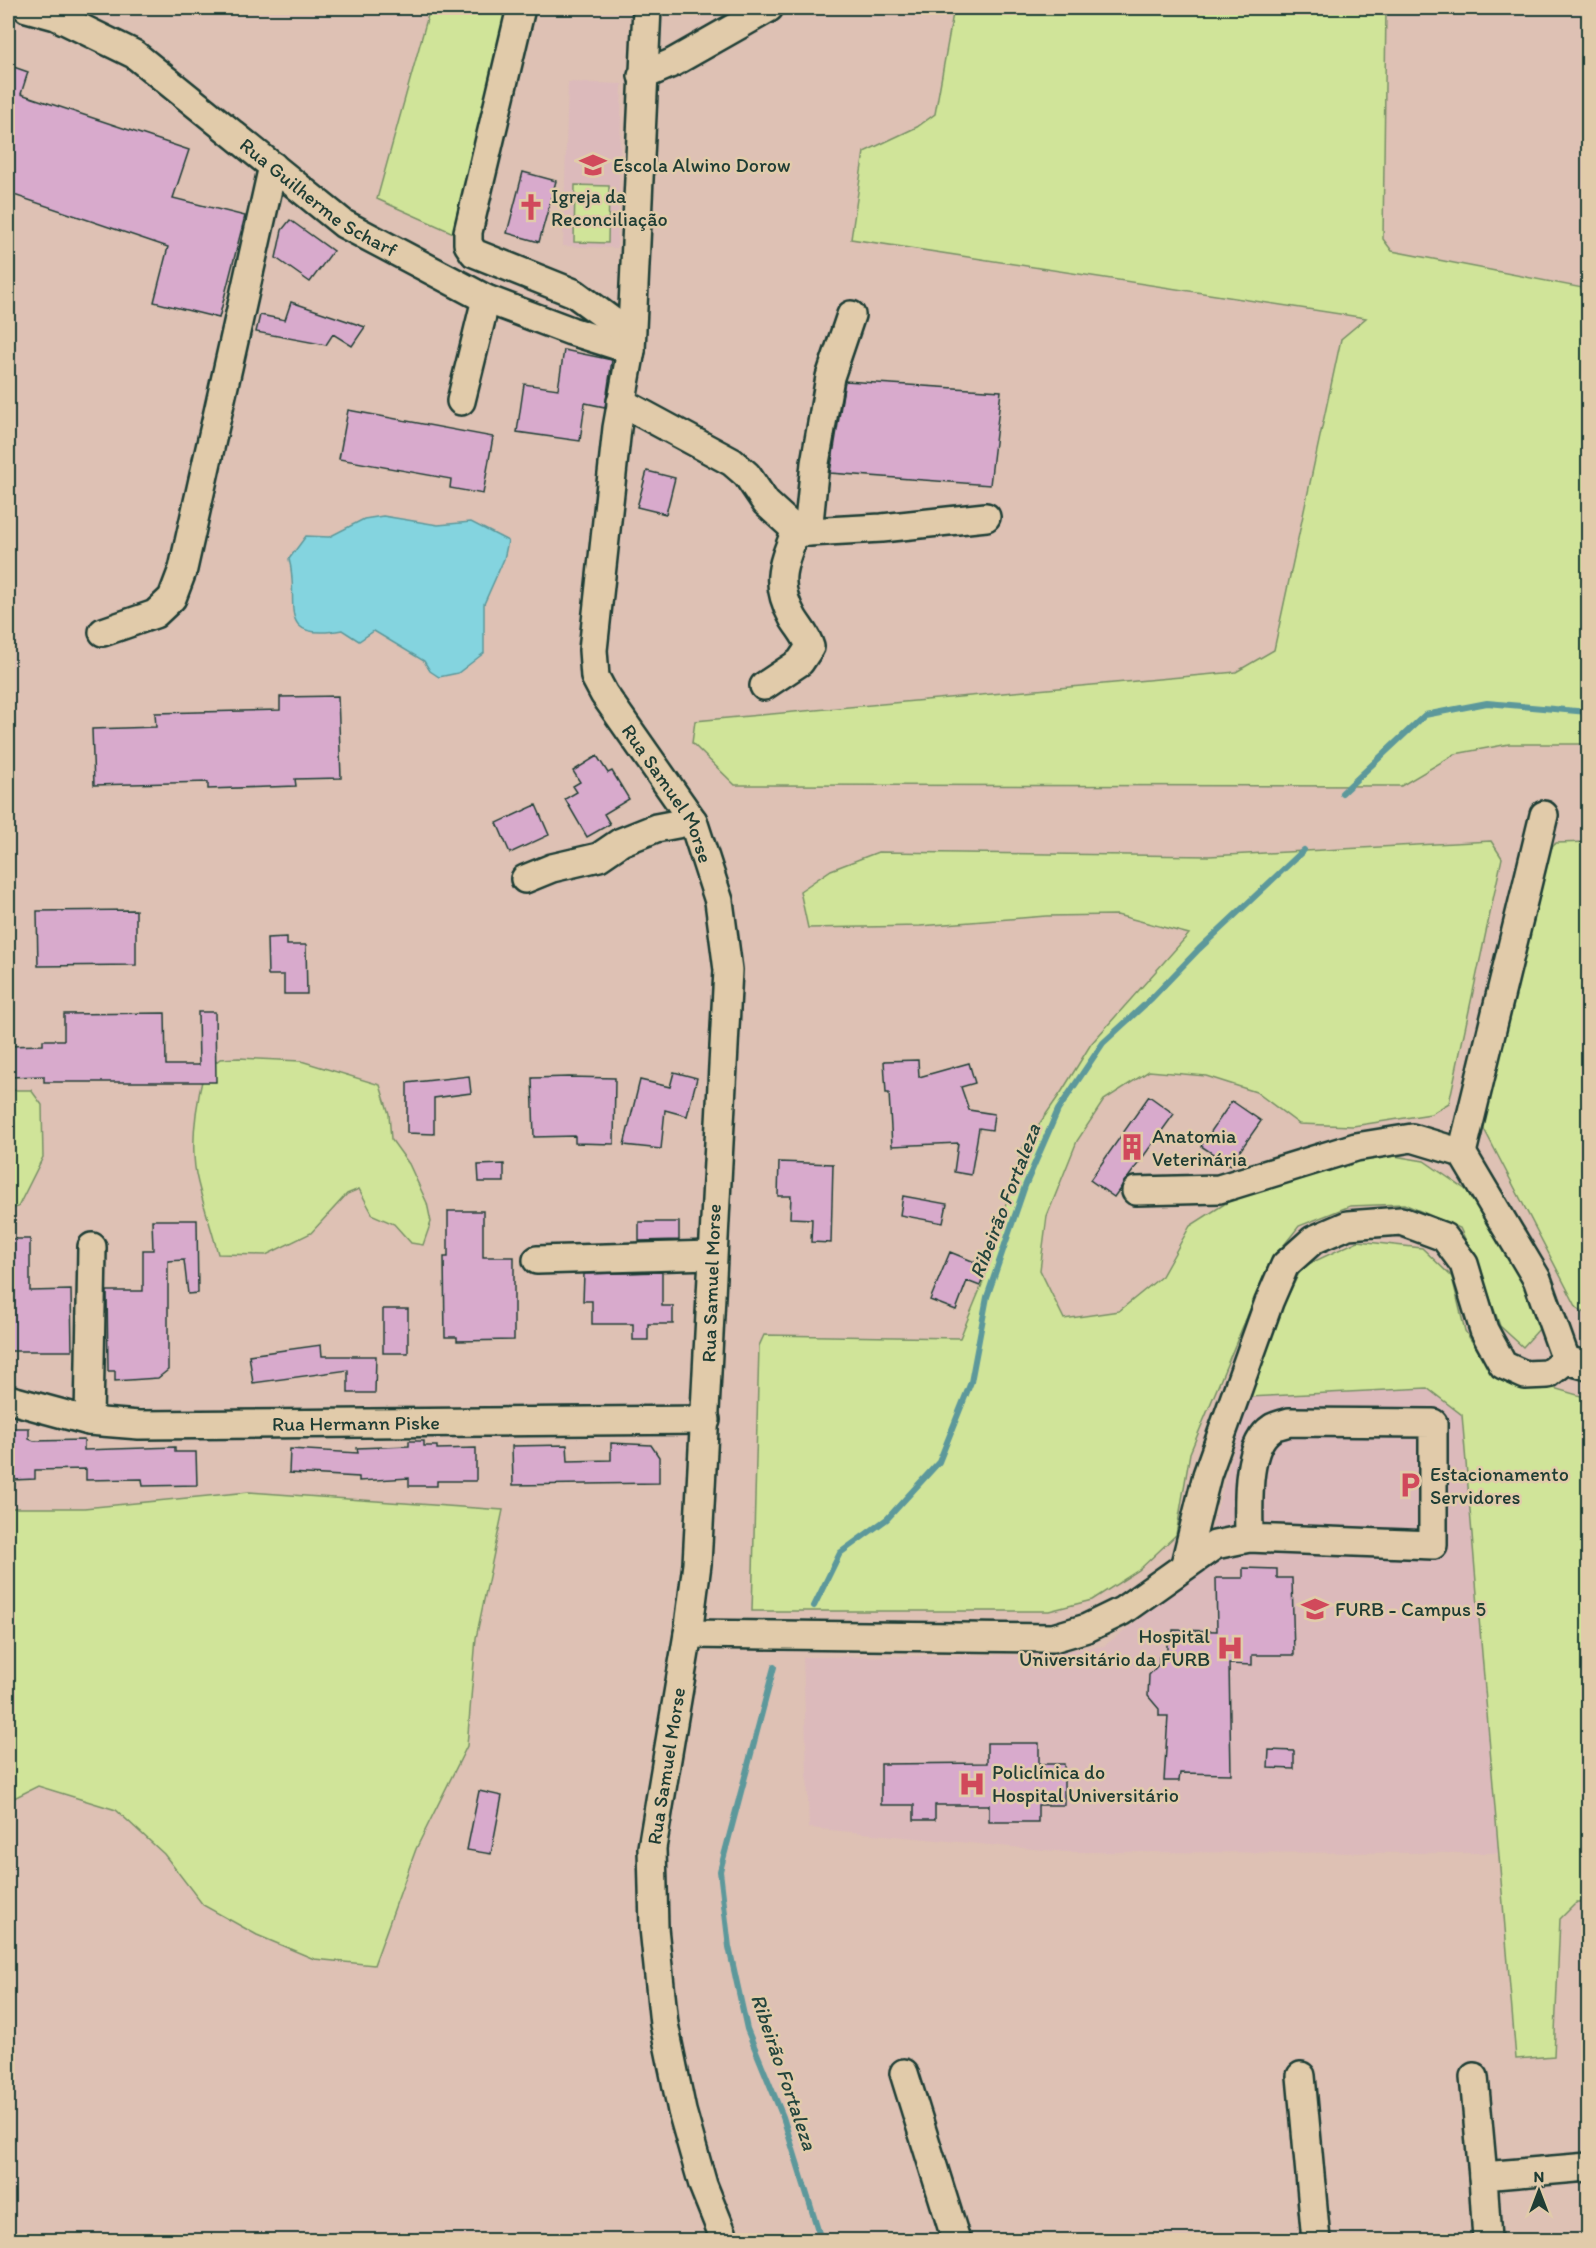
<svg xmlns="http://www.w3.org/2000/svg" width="1596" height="2248" viewBox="0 0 1596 2248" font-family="Itim,sans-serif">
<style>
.built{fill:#dcbabb}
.green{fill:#d0e499;stroke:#789066;stroke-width:1.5}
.water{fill:#84d4df;stroke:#5c989b;stroke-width:1.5}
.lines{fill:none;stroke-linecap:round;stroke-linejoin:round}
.stream{stroke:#5c989b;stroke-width:6}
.building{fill:#d8aacc;stroke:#1f3d34;stroke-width:1.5}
.minor-casing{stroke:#1f3d34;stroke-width:32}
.minor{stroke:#e1cbaa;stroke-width:27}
.labels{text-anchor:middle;stroke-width:5;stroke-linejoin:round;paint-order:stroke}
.poi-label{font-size:20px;fill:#1f3d34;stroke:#e1cbaa;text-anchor:start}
.street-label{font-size:20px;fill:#1f3d34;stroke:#e1cbaa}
.water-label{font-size:21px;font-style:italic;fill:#24453d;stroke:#e1cbaa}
</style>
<rect width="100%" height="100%" fill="#dec1b4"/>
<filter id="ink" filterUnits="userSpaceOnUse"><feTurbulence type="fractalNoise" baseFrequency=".0167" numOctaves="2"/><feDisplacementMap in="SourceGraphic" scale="12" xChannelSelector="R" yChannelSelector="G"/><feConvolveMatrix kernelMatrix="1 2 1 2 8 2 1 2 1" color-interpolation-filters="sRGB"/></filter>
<g filter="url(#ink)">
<path class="built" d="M568,82L622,84L617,248L563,246Z
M1427,1388L1462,1415L1499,1853L1066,1852L809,1828L803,1657L1030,1655L1104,1646L1199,1573L1249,1397Z"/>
<path class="green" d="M430,8H517L460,236L377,199Z
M954,8H1386L1383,239L1392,251L1588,289V744H1509L1455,754L1401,786L735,785L692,743L695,721L1236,672L1274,650L1341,339L1366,318L851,239L864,152L917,127L935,114Z
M575,185L609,186L608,243L574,242Z
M1491,841L1502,858L1449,1103L1431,1114L1353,1126L1299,1124L1256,1092L1206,1076L1149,1071L1104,1100L1077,1141L1047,1216L1040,1270L1064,1319L1119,1311L1162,1276L1190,1226L1259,1182L1370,1152L1424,1161L1469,1192L1536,1298L1540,1328L1523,1347L1500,1326L1481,1273L1460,1228L1404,1204L1350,1206L1299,1226L1269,1264L1190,1453L1176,1535L1139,1570L1092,1600L1049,1611H752L759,1346L764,1335L960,1338L983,1282L1022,1149L1062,1091L1091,1044L1189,934L1117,915L1046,916L920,926L808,928L800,891L831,870L878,852L1209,856Z
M1588,842V1315L1577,1308L1482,1125L1533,868L1556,843Z
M239,1058L301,1061L380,1085L389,1114L391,1139L409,1164L427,1203L431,1222L423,1245L411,1243L394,1224L373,1215L359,1189L347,1194L311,1233L266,1255L218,1254C212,1230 204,1207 198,1183C189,1149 196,1105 204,1072L220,1059Z
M8,1090H31L42,1105L43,1157L18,1207L8,1209Z
M1358,1241L1422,1248L1452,1277L1465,1331L1491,1370L1588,1398V1902H1577L1560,1919L1554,2056L1516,2059L1462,1415L1427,1388L1249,1397L1277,1318L1302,1267Z
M249,1492L503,1510L476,1638L467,1746L416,1849L374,1965L314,1959L257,1935L203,1905L164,1854L116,1810L38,1786L8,1801V1508H84Z"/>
<path class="water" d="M383,516L438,525L471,522L508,541L504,559L484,604V653L458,673L439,677L430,671L424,661L374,631L359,641L342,630C272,642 301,601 289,559L306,536L329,537L364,519Z"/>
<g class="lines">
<path class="stream" d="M1342,793L1425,715L1487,703L1588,712
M814,1606L840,1553L887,1519L939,1462L971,1382L987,1297L1025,1186L1058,1110L1103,1043L1152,998L1199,949L1304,850
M774,1667L720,1871L729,1947L747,2029L783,2117L821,2240"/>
</g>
<path class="building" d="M8,65L28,72L21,94L189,150L173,198L245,216L219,318L154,302L168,247L8,193Z
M523,172L556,181L539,242L507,233Z
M290,220L333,251L310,282L276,258L282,230Z
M291,302L365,327L352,346L333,334L326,345L256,332L260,315L285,320Z
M564,350L612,360L605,407L585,403L580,441L517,432L524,384L558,389Z
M845,381L1001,391L990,485L830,473Z
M348,410L493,437L483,494L450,488L451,479L339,459Z
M647,471L675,478L666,514L637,507Z
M338,696L341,778L295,779L296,786L208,789V782L94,785L92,729L156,727L155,713L280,710V697Z
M597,756L608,773L612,771L629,799L604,814L610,824L587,837L565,799L577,792L573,786L580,782L573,771Z
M536,805L549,835L510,853L497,823Z
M136,910V965L38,966L37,911Z
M287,937V945H306L307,994H284V975H268L267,938Z
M198,1012H215L216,1082H44V1076L8,1077V1046L43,1045V1040H64V1014L165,1013L166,1065H199Z
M918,1060L919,1077L969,1063L975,1083L961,1087L969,1110L994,1114L992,1130L979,1128L971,1175L954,1172L958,1143L892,1146L889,1093H886L884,1061Z
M674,1072L697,1078L687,1116L665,1110L661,1149L624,1145L640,1080L670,1087Z
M469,1076L471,1093L434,1098V1134L407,1133V1083Z
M570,1077L615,1078L614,1144L575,1143V1136L534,1137L532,1078Z
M1149,1096L1174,1114L1114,1197L1090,1180Z
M1232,1101L1261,1121L1230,1165L1201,1146Z
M779,1162L833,1164L831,1243L811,1242L812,1219L790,1218L791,1196H778Z
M504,1164V1182H479L478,1165Z
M903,1196L947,1204L943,1223L900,1215Z
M448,1211H483V1257H514V1340L457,1341V1337H445L444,1257H448Z
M152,1220H197L198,1293L188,1294L184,1260L168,1261V1370L158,1378L115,1381V1371H108L107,1291H143V1250H153Z
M639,1222H679V1240L639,1241Z
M8,1239H30V1291L71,1290L72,1351H8Z
M950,1252L987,1267L980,1286L967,1281L956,1310L930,1300Z
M662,1272V1306H673V1324H648V1340H633V1324H592V1301H583L584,1274Z
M383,1309H408V1353H383Z
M321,1345L322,1356H376L375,1393H348V1370L253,1383L249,1355Z
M8,1428H29V1439L34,1441L84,1440V1450L175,1447V1452H196L197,1485L143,1486L142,1479L86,1480V1469L35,1470V1479L13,1480V1457H8Z
M409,1441H424V1446H437V1449L476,1448V1481H437V1486H409V1478L359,1481V1477L289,1473L290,1449L358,1453L357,1448L409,1446Z
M611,1443L651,1445L659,1457V1483L513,1485L512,1446L567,1445L568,1461L611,1460Z
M1243,1568L1277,1569V1578H1292L1294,1655H1252V1665L1229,1664L1231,1774L1180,1773L1179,1781H1164L1168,1716H1159V1709L1148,1696L1149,1675L1159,1664V1657L1167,1656V1641H1173V1630L1217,1631L1216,1578H1243Z
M987,1743H1039V1764H1064V1805H1038V1822H989V1805H935V1820H914V1805H881V1764L987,1763Z
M1269,1750L1294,1751V1769L1268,1768Z
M479,1791L502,1796L491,1854L467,1850Z"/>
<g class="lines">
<defs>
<g id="minor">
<path id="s1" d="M27,8L56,16L134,54L344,224L486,299L571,331L631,350"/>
<path d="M521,8L468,232V244L474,253L574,293L631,335"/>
<path id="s2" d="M647,8L631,350L617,428L593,650L595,677L604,694L693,821L719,901L728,970L697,1564L688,1634L652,1848L654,1928L664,2024L682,2111L703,2185L725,2240"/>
<path d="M642,76L672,63L769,8"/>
<path d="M461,401L486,299"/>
<path d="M621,402L732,462L747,475L766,503L789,524L808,532L882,528L986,517"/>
<path d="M808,532L815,463L830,377L851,315"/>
<path d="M103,632L155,614L172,598L183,569L273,166"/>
<path d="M764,686L800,662L810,647C807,636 799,628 793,618C773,581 783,564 797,528"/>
<path d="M525,879L552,868L599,857L621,842L656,828L693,821"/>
<path d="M1462,1153L1544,815"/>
<path d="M1136,1191L1219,1189L1356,1147L1412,1138L1462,1153L1537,1279L1566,1360"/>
<path d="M537,1260L712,1255"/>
<path id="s3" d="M8,1399L89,1421L139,1425L706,1420"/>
<path d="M89,1421L92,1247"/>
<path d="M1185,1564L1207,1475L1269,1302L1285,1265L1313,1240L1348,1225L1401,1221L1444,1237L1464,1264L1484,1330L1503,1365L1525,1375L1548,1374L1566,1360L1588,1366"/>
<path d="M688,1634L1053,1638L1087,1628L1122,1611L1215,1545L1249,1538L1433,1545V1423L1289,1422C1284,1424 1276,1425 1272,1428C1244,1446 1249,1509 1249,1538"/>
<path d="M904,2073L956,2240"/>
<path d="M1301,2076L1316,2240"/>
<path d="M1474,2077L1483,2176"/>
<path d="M1487,2240L1483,2176L1588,2167"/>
</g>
</defs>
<use href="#minor" class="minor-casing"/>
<use href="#minor" class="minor"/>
</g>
</g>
<defs>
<symbol id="school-bare" viewBox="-9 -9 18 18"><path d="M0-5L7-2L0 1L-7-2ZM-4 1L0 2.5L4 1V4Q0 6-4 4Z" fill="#d1495b" stroke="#e1cbaa" stroke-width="2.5" paint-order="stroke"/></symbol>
<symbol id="church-bare" viewBox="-9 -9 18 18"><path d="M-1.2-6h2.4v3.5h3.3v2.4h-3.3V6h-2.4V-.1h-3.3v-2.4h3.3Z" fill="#d1495b" stroke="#e1cbaa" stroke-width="2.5" paint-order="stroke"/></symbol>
<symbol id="building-bare" viewBox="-9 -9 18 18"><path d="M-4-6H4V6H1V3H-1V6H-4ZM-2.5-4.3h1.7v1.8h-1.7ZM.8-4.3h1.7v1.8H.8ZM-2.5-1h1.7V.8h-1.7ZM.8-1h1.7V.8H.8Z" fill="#d1495b" stroke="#e1cbaa" stroke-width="2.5" paint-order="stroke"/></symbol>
<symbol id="parking-bare" viewBox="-9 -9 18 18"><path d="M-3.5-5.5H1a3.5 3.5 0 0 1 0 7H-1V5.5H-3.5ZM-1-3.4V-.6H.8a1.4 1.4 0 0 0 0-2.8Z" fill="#d1495b" stroke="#e1cbaa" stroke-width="2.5" paint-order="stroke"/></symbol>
<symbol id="university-bare" viewBox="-9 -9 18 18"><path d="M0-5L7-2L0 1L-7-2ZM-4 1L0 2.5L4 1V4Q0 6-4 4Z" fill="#d1495b" stroke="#e1cbaa" stroke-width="2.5" paint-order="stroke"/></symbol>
<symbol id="hospital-bare" viewBox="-9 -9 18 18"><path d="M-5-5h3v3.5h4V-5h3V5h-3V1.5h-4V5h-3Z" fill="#d1495b" stroke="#e1cbaa" stroke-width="2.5" paint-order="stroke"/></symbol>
</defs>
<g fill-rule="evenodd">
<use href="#school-bare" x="574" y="146" width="38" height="38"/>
<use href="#church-bare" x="512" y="188" width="38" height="38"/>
<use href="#building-bare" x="1113" y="1128" width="38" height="38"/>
<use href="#parking-bare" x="1391" y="1466" width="38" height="38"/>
<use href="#university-bare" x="1296" y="1590" width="38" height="38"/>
<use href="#hospital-bare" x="1211" y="1629" width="38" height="38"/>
<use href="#hospital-bare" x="953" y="1765" width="38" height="38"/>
</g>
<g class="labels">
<g class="poi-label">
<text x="613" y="172">Escola Alwino Dorow</text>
<text x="551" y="203">Igreja da<tspan x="551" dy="23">Reconciliação</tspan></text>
<text x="1152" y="1143">Anatomia<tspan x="1152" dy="23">Veterinária</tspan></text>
<text x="1430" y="1481">Estacionamento<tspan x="1430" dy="23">Servidores</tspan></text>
<text x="1335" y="1616">FURB - Campus 5</text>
<text x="1210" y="1643" text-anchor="end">Hospital<tspan x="1210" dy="23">Universitário da FURB</tspan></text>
<text x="992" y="1779">Policlínica do<tspan x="992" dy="23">Hospital Universitário</tspan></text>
</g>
<g class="street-label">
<text dy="7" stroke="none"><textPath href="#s1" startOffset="351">Rua Guilherme Scharf</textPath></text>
<text dy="7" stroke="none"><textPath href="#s2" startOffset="810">Rua Samuel Morse</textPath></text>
<text transform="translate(711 1283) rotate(-88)" y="7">Rua Samuel Morse</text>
<text dy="7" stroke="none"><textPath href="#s3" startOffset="351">Rua Hermann Piske</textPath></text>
<text transform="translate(666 1766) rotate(-81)" y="7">Rua Samuel Morse</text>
</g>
<g class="water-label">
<text transform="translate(1005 1201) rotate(-69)" y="7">Ribeirão Fortaleza</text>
<text transform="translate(784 2072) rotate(71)" y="7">Ribeirão Fortaleza</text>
</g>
</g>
<rect width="1596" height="2248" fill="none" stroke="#e1cbaa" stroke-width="30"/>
<rect x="15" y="15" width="1566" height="2218" fill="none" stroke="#1f3d34" stroke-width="2" filter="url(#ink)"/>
<g transform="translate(1539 2191)" stroke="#e1cbaa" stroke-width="4.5" paint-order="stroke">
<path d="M0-4.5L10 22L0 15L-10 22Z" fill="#1f3d34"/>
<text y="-9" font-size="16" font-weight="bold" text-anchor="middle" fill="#1f3d34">N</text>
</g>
</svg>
